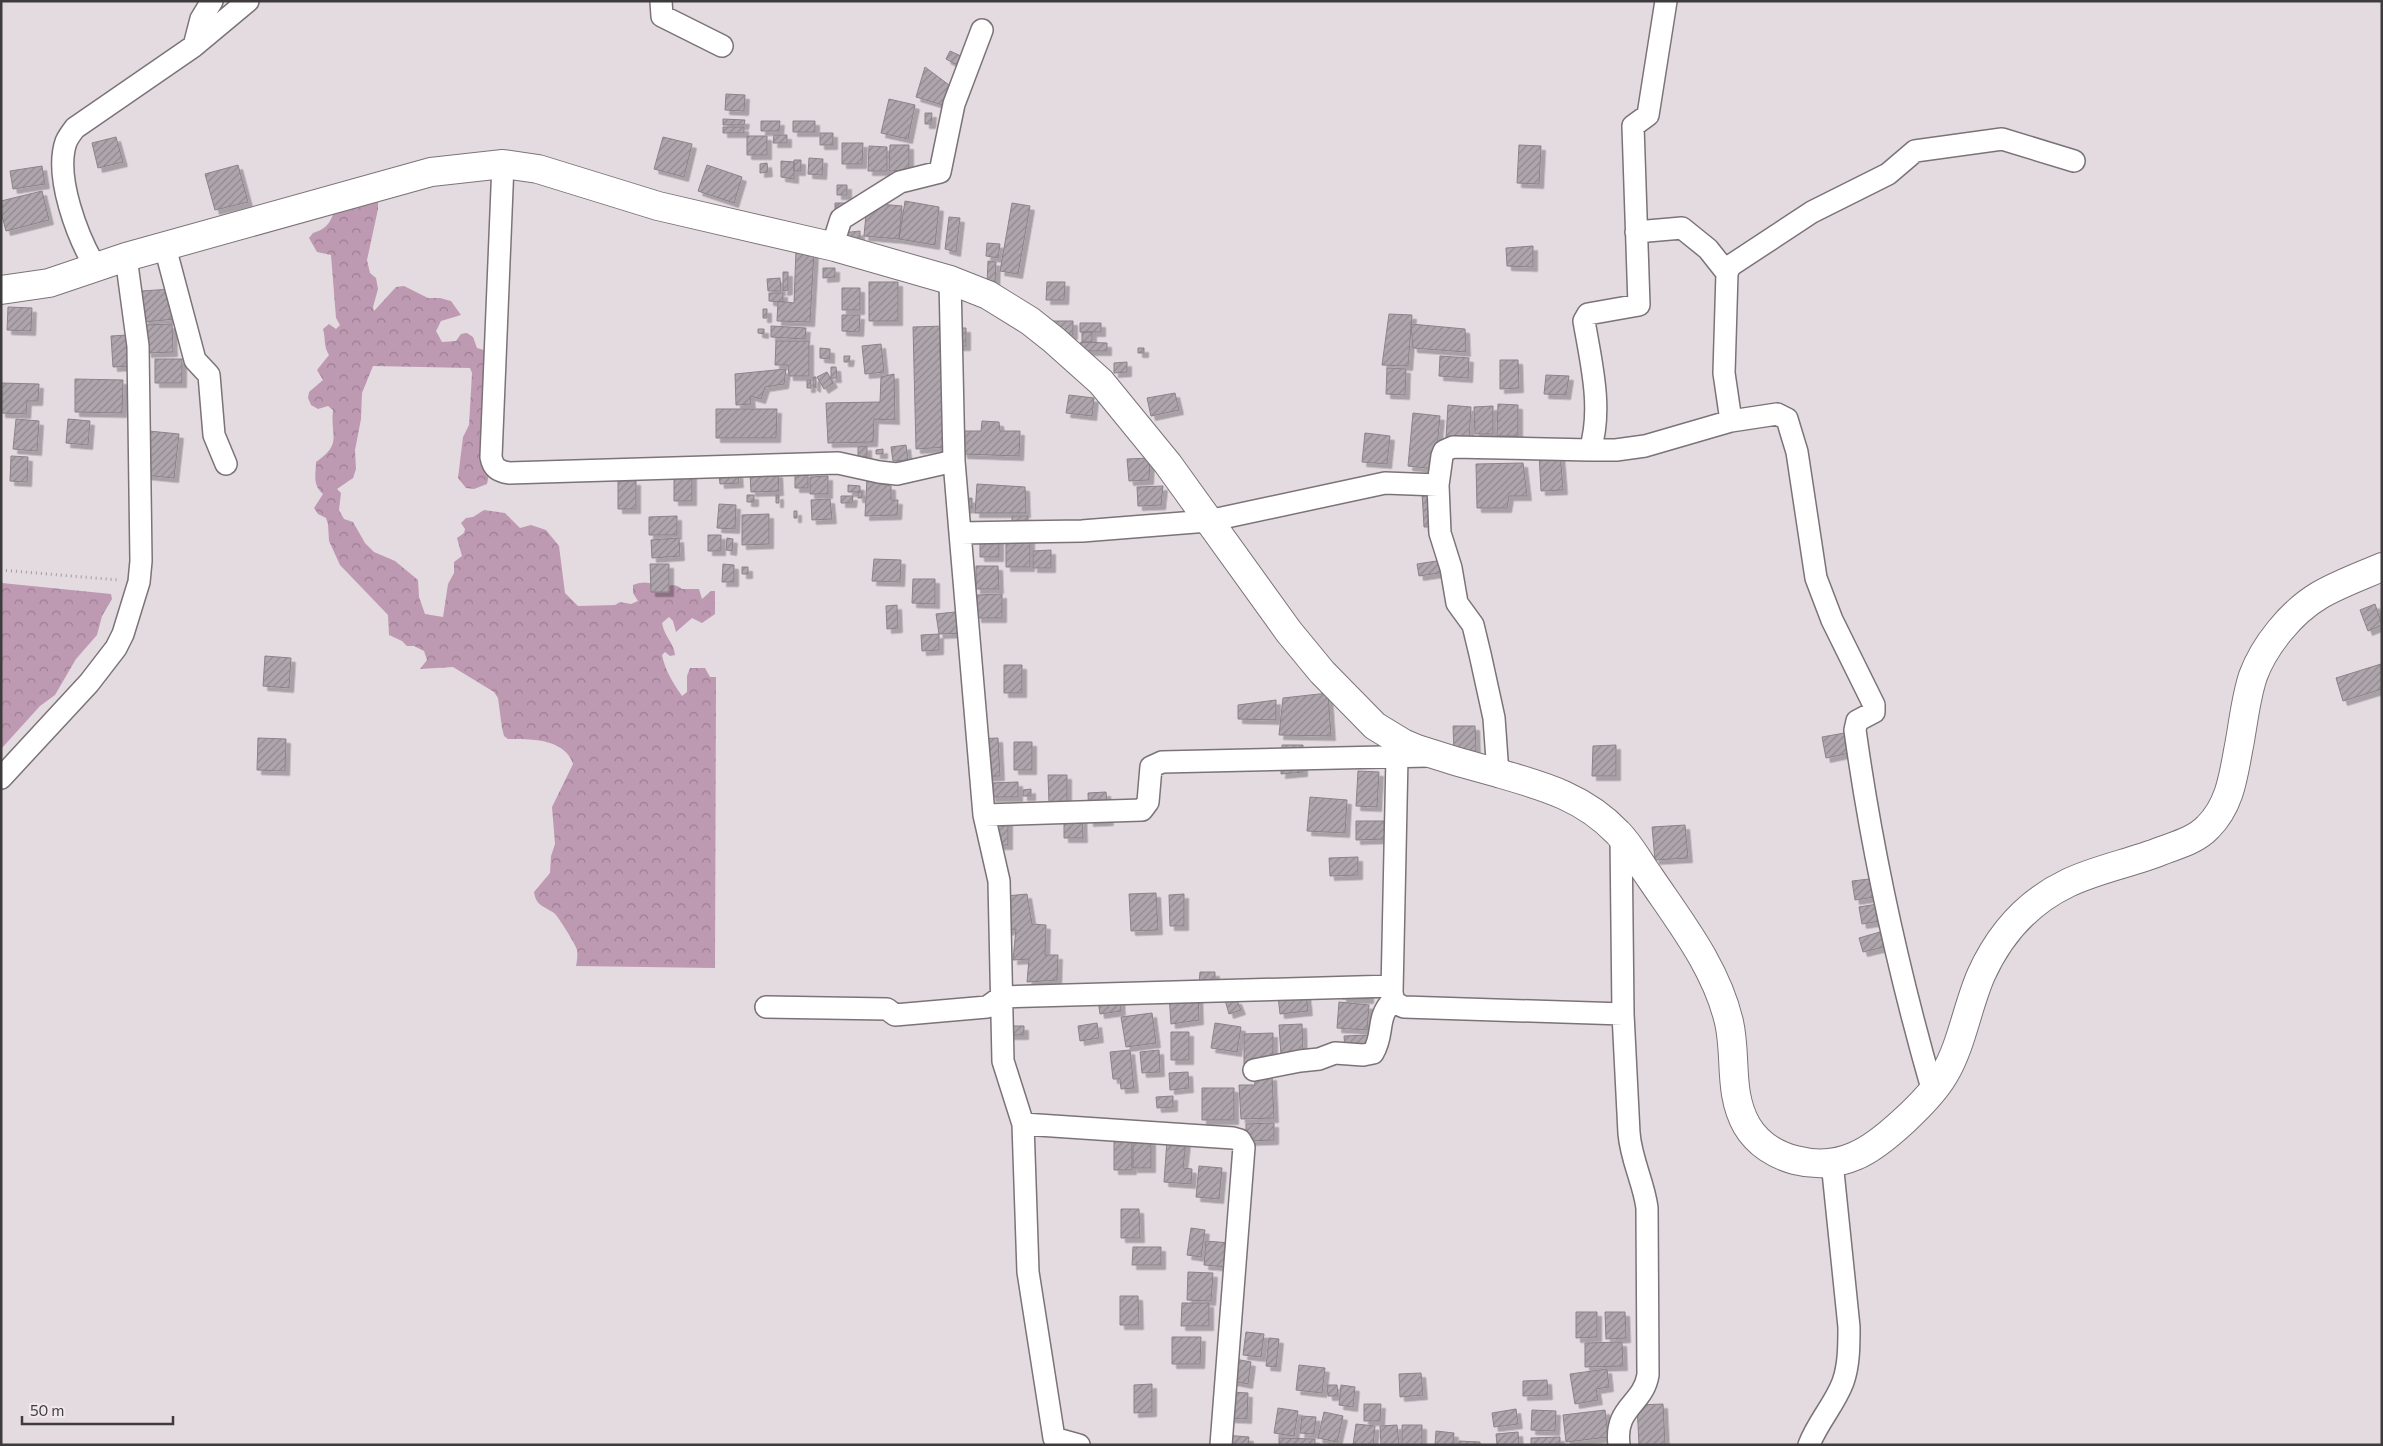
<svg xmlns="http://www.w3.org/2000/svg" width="2383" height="1446" viewBox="0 0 2383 1446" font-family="Commissioner,sans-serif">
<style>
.forest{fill:url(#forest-crowns)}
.building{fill:url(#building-hatch);stroke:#8b8388;filter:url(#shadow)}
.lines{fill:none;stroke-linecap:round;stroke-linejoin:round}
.street-casing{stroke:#7b7378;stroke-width:24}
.secondary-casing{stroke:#7b7378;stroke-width:30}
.path{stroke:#a19b9f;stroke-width:3;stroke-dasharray:1 4;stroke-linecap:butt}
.street{stroke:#fff;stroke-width:21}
.secondary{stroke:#fff;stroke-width:28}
</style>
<defs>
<pattern id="forest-crowns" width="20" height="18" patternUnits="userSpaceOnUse" patternTransform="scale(1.25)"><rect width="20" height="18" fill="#be99b2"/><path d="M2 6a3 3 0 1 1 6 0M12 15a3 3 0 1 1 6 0" fill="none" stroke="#9c7e92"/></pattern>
<pattern id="building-hatch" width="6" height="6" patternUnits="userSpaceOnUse" patternTransform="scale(1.25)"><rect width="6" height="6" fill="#aea6ac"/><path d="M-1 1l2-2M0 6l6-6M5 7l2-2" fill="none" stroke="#8f888d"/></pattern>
<filter id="shadow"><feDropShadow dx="4.5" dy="4.5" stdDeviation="0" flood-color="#0004"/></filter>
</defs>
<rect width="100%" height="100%" fill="#e4dbe1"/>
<path class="forest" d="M378,191V209L367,260L370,273L376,278L378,289L373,307L374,311L396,287L404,286L428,298H440L451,301L461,315L441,321L436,331L442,342L456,341L461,334L467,333L473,337L477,348L484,350L490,348L489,474L487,484L474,489L466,488L458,478L463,437L469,425L472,373L470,368L373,366L362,393L361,419L355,450L356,469L353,478L337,489L341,493L339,510L344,519L353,522L365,543L374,552L395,561L418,580L419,597L425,614L443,617L448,584L454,573V562L462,556L457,538L464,533L465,529L461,523L466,518L473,517L484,510L505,513L520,528L531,525L546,530L559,546L565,593L578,606L615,605L620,602L631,604L638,601L633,593V585C650,579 650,586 664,586C672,586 675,583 682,589H699L702,599L711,591H715V614L702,623L692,618L676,632L673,621L669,617L662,623C664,636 674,643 675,655L670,656L665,652L662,655C665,670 673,683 682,696L687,692V676L690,668H705L710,677H716L715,968L576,966C577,961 578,955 577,950C576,945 558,916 554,913C544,906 536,906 534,892L550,873L551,856L555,844L552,807L573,764C565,738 529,739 508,739L504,736L502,728L498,698L494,692L453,667L420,669L427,660L424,651L414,646H407L402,641L389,635L388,615L340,565L329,541L328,524L326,518L318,514L314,508L323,494C312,484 316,475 316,462C343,443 330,437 333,410L328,406L318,409L311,405L308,398L309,392L323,380L317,370L329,355C323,345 326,339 323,329L329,324L336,329L340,325L336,318L331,255L317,252L309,238L313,233C329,228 331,221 336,206Z
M2,583L111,594L112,599L102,616L97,635L76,659L55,695L40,706L1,749Z"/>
<path class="building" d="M950,51L963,57L959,66L946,59Z
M925,67L949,85L946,106L916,97Z
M726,94L745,95L744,111L725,110Z
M889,99L915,105L908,139L881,133Z
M925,113H932L931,124H925Z
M723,119L745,120L744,125H723Z
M761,121H780L779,131H761Z
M793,121H815V132H793Z
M723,127H744V133H723Z
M820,133H833V145H820Z
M774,135H787V143H773Z
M747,136H767V155H747Z
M116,137L123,162L98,168L92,143Z
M663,137L692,144L684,177L654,169Z
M842,143H863L862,164H842Z
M890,145H909V171H889Z
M1519,145L1541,146L1539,184L1517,183Z
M869,146L887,147V171H868Z
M809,158L823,159L822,175L808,174Z
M794,160H801V171H794Z
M781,161L794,162V179L781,177Z
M767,163L768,172L760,173V164Z
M238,165L248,202L215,210L205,174Z
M707,165L742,177L734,203L698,191Z
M42,166L45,184L13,189L10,171Z
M837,185H847V195H837Z
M42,191L49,220L6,231L1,212V201Z
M905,201L939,207L935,245L899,239Z
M835,203H858L835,213Z
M867,203L902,206L899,239L864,236Z
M1012,203L1030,206L1018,274L1000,271Z
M949,217L960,218L956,252L945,249Z
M860,231V252L842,233Z
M987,243L1000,244L998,258L986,256Z
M1533,246V267L1507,266L1506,248Z
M796,250L814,251L810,322L777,321L778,301L794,303Z
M988,261L996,262L995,284H987Z
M823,268H835V277L823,278Z
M783,272H788V290L783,291Z
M780,278L781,291H768L767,279Z
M869,282H898V321H869Z
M1047,282H1065L1064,300H1046Z
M842,288H860V310H842Z
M172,289L175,319L144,322L141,291Z
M769,293H783V302L769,301Z
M8,307L32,308L31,331L7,330Z
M763,309H767V318H763Z
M1389,314L1412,315L1408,366L1382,365Z
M842,315H860L859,332L842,331Z
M1047,321H1073V335H1047Z
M1080,323H1101V332H1080Z
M172,324L173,352L147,353L146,325Z
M1411,324L1465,329L1466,352L1413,348Z
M771,326L806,328L805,339L771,337Z
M944,326L946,447L916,449L913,327Z
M954,328H966V346H954Z
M758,329H764V334L758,333Z
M1082,332H1092V342H1082Z
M128,335L130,366L113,367L111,336Z
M776,341H809V376H789L788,365H775Z
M1082,342L1107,343V351H1080V343Z
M881,344L884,372L865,374L862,346Z
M820,348L830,349V359L820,358Z
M1138,348H1144V353H1138Z
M844,356H850L849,362H844Z
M1440,356L1469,358L1468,378L1439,376Z
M155,359H182V383H155Z
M1500,360H1518L1519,388L1500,389Z
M1127,362V372L1114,373V363Z
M831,367H836L837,378H831Z
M1387,368L1406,369L1405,395L1386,394Z
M786,369L784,384L765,387L761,399L750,396L751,404L736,405L735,374Z
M827,372L833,383L824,389L817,377Z
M894,374L895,420L874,419L873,442L828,443L826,403L880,402L881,377Z
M1546,375L1569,376L1566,395L1544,394Z
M813,377H816V388L813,386Z
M75,379L123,380L122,413L75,412Z
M807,380H811V388H807Z
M1,383L39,384L38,401H27L26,414L1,413Z
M1175,393L1179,410L1151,416L1147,398Z
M1069,395L1094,398L1092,416L1066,413Z
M1498,404L1518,405V436H1497Z
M1448,405L1471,407L1469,440L1446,438Z
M1493,406V434H1475L1474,407Z
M716,409H777L776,438H716Z
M1413,413L1440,416L1435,469L1408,466Z
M16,419L39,421L37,451L13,449Z
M68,419L90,421L88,445L66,443Z
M982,421L999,422L1000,431H1020L1019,456L963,454L961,431H981Z
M149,431L179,434L174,478L144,475Z
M1365,433L1390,436L1387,464L1362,462Z
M906,445L908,460L893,461L891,447Z
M867,446V457H858V447Z
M883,449V454H876V450Z
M1560,452L1563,490L1541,491L1539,453Z
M11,456L28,457L27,482L10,481Z
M1150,458L1149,480L1129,481L1127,459Z
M1523,463L1527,496H1509L1507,508H1477L1476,464Z
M674,473H692V501H674Z
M738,473L739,483L720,484L719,474Z
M750,473H778L779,491L751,492Z
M795,473H808V488H795Z
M828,476V494H810V477Z
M879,478L881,484L891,486V500H898L897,515L865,516L867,479Z
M618,481H636V509H618Z
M977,484L1025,487L1026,513H975Z
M848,485L860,486V492H848Z
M1163,486L1161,505L1138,506L1137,487Z
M858,492H862V498H858Z
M1422,492H1432L1434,527H1424Z
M747,495H754V502H747Z
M776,495H779V503H776Z
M841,496H853L852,503H841Z
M972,498V508L962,509V499Z
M830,499L832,519L812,520L811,500Z
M719,504L736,505L735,529L717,528Z
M794,511H797V518H794Z
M769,514V544L742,545V515Z
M677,516V535H649V517Z
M1012,516H1028V528L1012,529Z
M708,535H721V551H708Z
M980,535H999V557H980Z
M679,538L680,556L652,558L651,540Z
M727,538L733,539L732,551L726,550Z
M1006,538H1030V567H1006Z
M1051,550V568H1033V551Z
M874,559L901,560L900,582L872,581Z
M1443,560L1445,572L1419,576L1417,564Z
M650,564H669V592H651Z
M723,564L734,565V582H722Z
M976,566H998L999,589H976Z
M742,567H748V574H742Z
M913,579H935V604L912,603Z
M1002,594V618H977V595Z
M2375,604L2382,625L2368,631L2360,610Z
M897,605L898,628L887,629L886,606Z
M964,611L966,633L939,634L936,614Z
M939,634V650L922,651L921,635Z
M265,656L291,658L289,688L263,686Z
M2381,664L2382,689L2343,701L2336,678Z
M1004,665H1022V693H1004Z
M1328,693L1331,736L1279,735L1283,698Z
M1276,700V720L1238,719V705Z
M1453,726H1475L1476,751L1454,752Z
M1850,732L1854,752L1826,758L1822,737Z
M258,738L286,739L285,771L257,770Z
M998,738L1000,776L975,777L973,739Z
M1014,742H1032V770H1014Z
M1282,745H1303V772L1281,774Z
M1616,745V776H1592L1593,746Z
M1358,771L1379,772L1377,807L1356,806Z
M1048,775H1067V803H1049Z
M1018,782V797H991V783Z
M1031,789V796H1023V790Z
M1106,792L1109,821L1089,822L1088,793Z
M1310,797L1347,800L1345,833L1307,831Z
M1064,810H1082L1083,838H1064Z
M1008,816V845H990L989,817Z
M1356,821H1384L1385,839L1356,840Z
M1685,825L1688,858L1655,860L1652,827Z
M1358,857V875L1330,876L1329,858Z
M1878,878L1881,896L1855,900L1852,881Z
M1156,893L1158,930L1131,931L1129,894Z
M1027,894L1032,924L1046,925L1045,955H1058L1057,980L1027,982L1029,959L1013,960L1016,929L1006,931V896Z
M1184,894V926H1170L1169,895Z
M1884,903L1887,920L1862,924L1859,907Z
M1880,932L1884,947L1863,952L1859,938Z
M1200,972H1215V986H1199Z
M1198,991L1199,1020L1171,1024L1169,994Z
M1369,992V999H1342V993Z
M1306,993L1308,1011L1280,1014L1278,996Z
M1120,998L1121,1011L1100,1014L1098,1000Z
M1225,1000H1237L1241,1010L1229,1014Z
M1339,1002L1369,1005L1367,1030L1337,1028Z
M1152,1013L1156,1043L1126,1047L1121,1017Z
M1097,1023L1099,1038L1080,1041L1078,1026Z
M1215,1023L1241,1027L1237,1052L1211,1048Z
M1302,1024L1303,1054L1281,1055L1279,1025Z
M1009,1026H1024V1035H1009Z
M1171,1032H1189V1060H1171Z
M1273,1033V1064H1244V1034Z
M1369,1035L1370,1049L1345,1050L1344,1036Z
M1130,1050L1134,1088L1121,1089L1120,1079H1113L1110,1052Z
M1159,1050L1160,1072L1142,1073L1140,1052Z
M1188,1072L1189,1088L1170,1090L1169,1073Z
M1272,1076L1274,1118L1241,1119L1239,1085H1255L1254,1077Z
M1202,1088H1234V1120H1202Z
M1173,1096V1107L1157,1108L1156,1097Z
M1274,1123V1140L1246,1141V1124Z
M1133,1139H1151V1168H1133Z
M1167,1140L1186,1141L1183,1168L1192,1169L1191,1184L1164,1182Z
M1114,1141H1132V1170H1114Z
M1199,1166L1222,1168L1219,1199L1196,1197Z
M1121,1209H1139L1140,1238H1121Z
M1191,1228L1205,1230L1201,1257L1187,1255Z
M1206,1241L1230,1243L1229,1267L1204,1265Z
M1133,1247H1161V1265H1132Z
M1188,1272L1213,1273L1211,1301L1187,1300Z
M1120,1296H1138L1139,1325H1120Z
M1182,1303H1209V1326H1181Z
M1576,1312H1597V1337L1576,1338Z
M1605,1312H1625L1626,1338L1606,1339Z
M1246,1332L1264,1334L1261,1357L1243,1355Z
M1172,1337H1201L1200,1364H1172Z
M1269,1338L1279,1339L1276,1367L1266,1366Z
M1622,1342L1623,1366L1585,1367V1343Z
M1235,1359L1251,1362L1248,1384L1232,1381Z
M1299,1365L1325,1368L1322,1393L1296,1390Z
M1607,1369L1609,1387L1596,1389L1598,1400L1575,1404L1570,1374Z
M1421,1373L1423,1395L1400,1397L1399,1374Z
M1547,1380L1548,1395L1523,1396V1381Z
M1152,1384V1412L1134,1413V1385Z
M1327,1385H1337L1338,1396H1328Z
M1341,1385L1355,1387L1353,1407L1339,1405Z
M1231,1392L1248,1393L1247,1419L1229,1418Z
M1364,1404H1381L1380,1421H1364Z
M1663,1404L1665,1445H1639L1637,1405Z
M1278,1408L1298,1411L1294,1436L1274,1433Z
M1516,1409L1518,1424L1494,1427L1492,1413Z
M1532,1410L1556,1411L1555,1431L1531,1430Z
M1605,1410L1608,1437L1566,1442L1563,1415Z
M1324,1412L1343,1416L1337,1442L1318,1438Z
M1302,1416L1316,1417L1314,1434L1300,1433Z
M1356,1424L1375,1426L1373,1445H1353Z
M1397,1425L1399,1445H1381L1380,1426Z
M1402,1425H1422V1445H1402Z
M1436,1431L1454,1433L1453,1445H1435Z
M1518,1432L1519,1445H1497L1496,1434Z
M1224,1435L1249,1437L1248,1445H1223Z
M1560,1437V1445H1531V1438Z
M1279,1438L1315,1439V1445H1279Z
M1459,1441L1480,1442V1445H1459Z"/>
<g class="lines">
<defs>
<path id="street" d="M661,1L662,16L722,46
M194,46L201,19L212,1
M503,164L491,457C493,468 498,471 509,473L838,463L879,472L897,474L954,461
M1636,232L1682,228L1708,249L1727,273
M165,247L195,360L209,375L214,435L226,464
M832,247L841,219L900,182L940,172L954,104L982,30
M96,268C78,238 54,177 66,142C68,137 72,132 75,128L194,46L248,1
M950,280L954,461L960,533L984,815L999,881L1003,1061L1023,1124L1028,1272L1054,1438L1058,1445
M1731,421L1724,373L1727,273L1730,266L1812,212L1888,174L1915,151L2002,139L2074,161
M1590,450H1616L1645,446L1731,421L1777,414L1787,419L1797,452L1816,578L1832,620L1874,705V712L1857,721L1855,730C1872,852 1899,974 1933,1092
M960,533L1082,531L1208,521L1385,483L1438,485
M1397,757L1392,992C1393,1001 1396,1004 1404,1007L1623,1014
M1498,774L1494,718L1480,654L1473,625L1457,603L1451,568L1440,533L1438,485L1442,456L1444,451L1453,447L1590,450C1603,409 1591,362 1584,321L1588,314L1639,305L1633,126L1648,115L1666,1
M1,778L89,683L116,648L123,634L139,582L141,561L138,346L126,257
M984,815L1142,810L1148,802L1151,767L1162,762L1428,756
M766,1007L887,1009L895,1015L987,1007L1001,997L1392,986
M1254,1070L1300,1061L1319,1059L1335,1053L1363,1055L1373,1053C1385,1033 1375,1019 1393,1000
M1023,1124L1233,1138L1240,1140L1244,1147L1221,1445
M1054,1438L1079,1445
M1619,1445C1614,1407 1643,1405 1648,1375L1647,1208C1644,1183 1631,1160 1629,1133L1623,1014L1621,835
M1809,1445C1817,1423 1835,1404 1843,1382C1849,1365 1849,1346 1849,1327L1832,1162"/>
<path id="secondary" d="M1,290L49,283L126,257L431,172L503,164L538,169L658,206L835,247L950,280L988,295L1030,321L1054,340L1101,382L1168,464L1289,632L1322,672L1375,726L1403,743L1417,749C1444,758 1471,766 1498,773C1543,786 1584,797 1618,833C1630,845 1639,862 1649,876C1680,922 1716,967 1729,1022C1737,1057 1728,1093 1747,1126C1768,1161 1819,1172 1855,1156C1882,1145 1930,1099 1944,1075C1962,1045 1967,1007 1981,975C1999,935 2028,902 2068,883C2097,869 2131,863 2161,851C2177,845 2196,840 2208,827C2229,806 2233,779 2238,751C2243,727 2245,700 2253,676C2264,646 2291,612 2320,595C2339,584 2361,576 2382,567"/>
</defs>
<use href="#street" class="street-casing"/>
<use href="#secondary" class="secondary-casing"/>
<path class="path" d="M1,570L118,580"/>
<use href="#street" class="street"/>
<use href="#secondary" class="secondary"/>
</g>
<rect width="2383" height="1446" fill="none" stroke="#3e3b3d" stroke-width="5"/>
<path d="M22 1416v8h151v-8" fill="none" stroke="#3e3b3d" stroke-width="2.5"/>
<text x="30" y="1416" font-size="15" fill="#3e3b3d" stroke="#f1e8ee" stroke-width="4" paint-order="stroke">50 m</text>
</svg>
